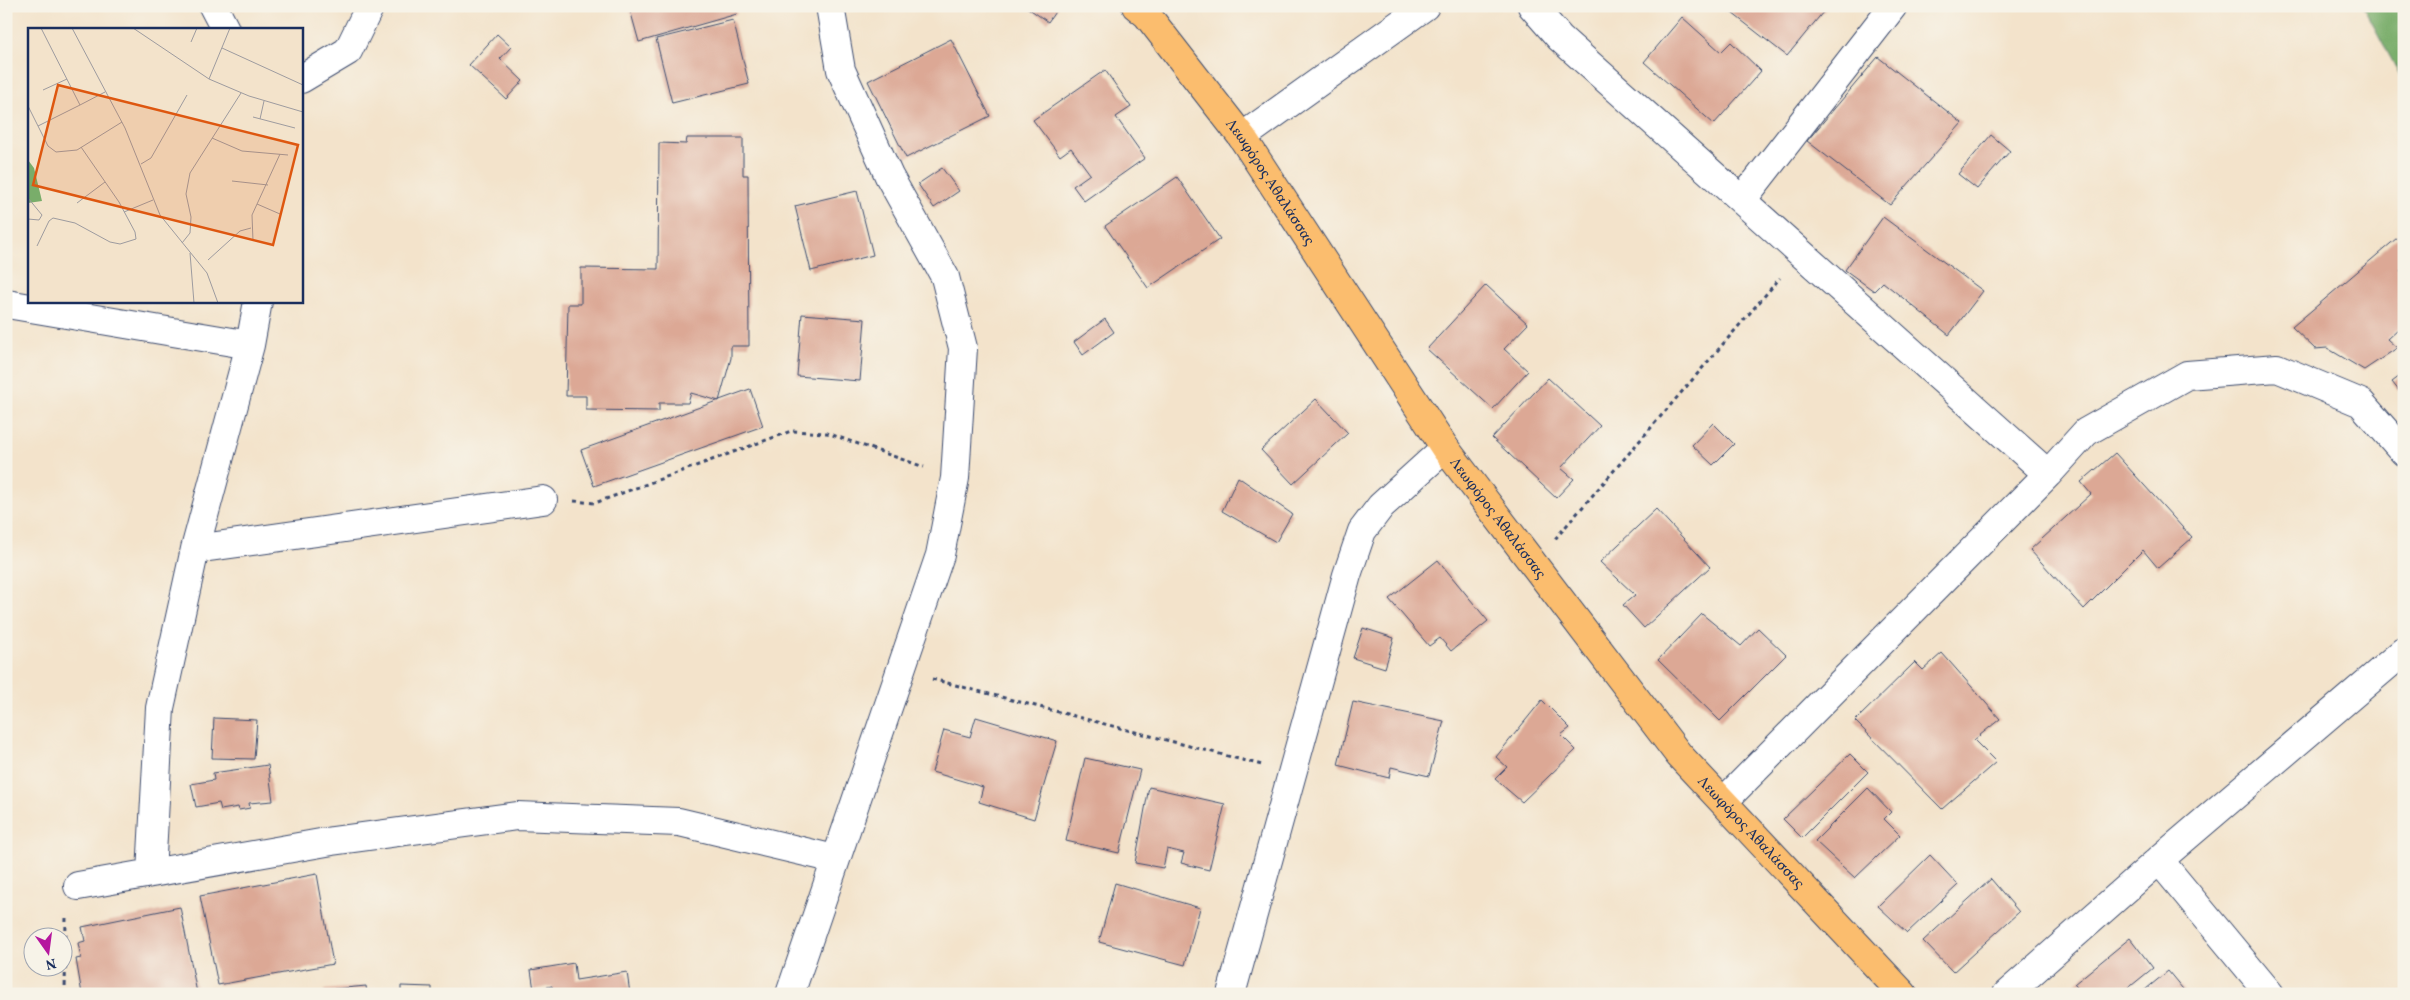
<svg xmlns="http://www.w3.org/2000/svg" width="2410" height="1000" viewBox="0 0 2410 1000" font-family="Vollkorn,serif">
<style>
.forest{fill:#79ad6a;stroke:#4a6e64}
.building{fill:#dca895}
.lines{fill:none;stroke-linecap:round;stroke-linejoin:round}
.minor-casing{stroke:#3b4a6e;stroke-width:30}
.major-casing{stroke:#3b4a6e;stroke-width:30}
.path{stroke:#3b4a6e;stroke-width:3;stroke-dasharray:4 4;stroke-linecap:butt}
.minor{stroke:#fff;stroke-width:28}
.major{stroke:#fbbd6e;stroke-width:28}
.labels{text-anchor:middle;stroke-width:5;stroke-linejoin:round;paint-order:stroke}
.street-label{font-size:15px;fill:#1b2f5e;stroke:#f7f3e8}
.inset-road{fill:none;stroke:#9d9b9f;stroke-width:1}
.view{fill:#de5710;fill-opacity:0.15;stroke:#de5710;stroke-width:2.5}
.inset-edge{fill:none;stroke:#1b2f5e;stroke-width:2.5}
</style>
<rect width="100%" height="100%" fill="#f7f3e8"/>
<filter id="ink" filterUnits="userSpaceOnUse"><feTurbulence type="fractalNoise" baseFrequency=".02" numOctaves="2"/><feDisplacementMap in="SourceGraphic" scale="10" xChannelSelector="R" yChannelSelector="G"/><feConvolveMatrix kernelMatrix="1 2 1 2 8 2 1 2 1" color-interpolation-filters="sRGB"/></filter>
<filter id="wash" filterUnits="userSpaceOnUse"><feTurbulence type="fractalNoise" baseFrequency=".0096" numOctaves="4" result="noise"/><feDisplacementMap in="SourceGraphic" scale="20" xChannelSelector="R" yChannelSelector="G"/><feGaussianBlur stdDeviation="1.12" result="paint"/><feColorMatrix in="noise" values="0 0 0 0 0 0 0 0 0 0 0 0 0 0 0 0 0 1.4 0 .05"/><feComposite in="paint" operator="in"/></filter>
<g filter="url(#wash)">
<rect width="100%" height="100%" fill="#f3e3cb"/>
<path class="forest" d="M2363,6H2404V83Z"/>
<g id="blocks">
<path class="building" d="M629,6H734L737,14L639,42Z
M1025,6H1059L1048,22Z
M1723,6H1828L1787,56Z
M1682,17L1721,52L1731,42L1761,71L1714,124L1644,62Z
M733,20L749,84L672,103L656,39Z
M497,34L511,47L500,59L523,81L506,99L469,65Z
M951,39L990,116L906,158L868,81Z
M1878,57L1962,123L1890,205L1807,141Z
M1105,70L1131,107L1116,117L1145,158L1084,201L1073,186L1090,174L1071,148L1060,156L1033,120Z
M1991,135L2010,151L1977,189L1958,174Z
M687,138H743V175H748L749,346H731V358L719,401L691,393L688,403H659V411L586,410V396H566L568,304H581V268L658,269L659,143L686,144Z
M942,168L959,191L934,208L918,184Z
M1177,177L1220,239L1148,288L1105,226Z
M857,191L873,255L811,271L795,206Z
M1883,217L1983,291L1949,335L1883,282L1874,291L1845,270Z
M2397,238L2404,246V268L2400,271L2404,276V330L2399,328L2387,339L2397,348L2364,370L2327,348L2315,349L2292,327Z
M1486,285L1528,324L1504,349L1528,371L1493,409L1427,349Z
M802,314L865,319L860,381L797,376Z
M1105,319L1114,332L1083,355L1074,342Z
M2404,373V397L2392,382Z
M1548,378L1600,426L1561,468L1574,479L1556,498L1492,438Z
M750,389L763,426L594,486L581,450Z
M1316,399L1348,433L1293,484L1261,450Z
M1713,423L1734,444L1713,465L1692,445Z
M2115,453L2192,538L2158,568L2143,550L2084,609L2030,550L2091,494L2081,482Z
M1238,477L1292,514L1276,542L1222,511Z
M1656,509L1710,567L1644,628L1623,605L1635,595L1600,562Z
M1438,560L1488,621L1451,651L1440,638L1429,646L1389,599Z
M1702,614L1741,646L1758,628L1786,655L1720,721L1658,660Z
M1363,628L1394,638L1385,668L1353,658Z
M1942,653L2000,719L1974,740L1996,762L1942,809L1855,721L1915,662L1923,670Z
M1542,700L1570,728L1561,735L1576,750L1522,802L1495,779L1507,767L1496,757Z
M1353,702L1444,721L1429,776L1391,767L1389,778L1338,765Z
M976,717L1057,741L1034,819L979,802L983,787L932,772L944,730L970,737Z
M214,718L257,720L254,759L212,758Z
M1850,754L1868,772L1802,838L1783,819Z
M1085,758L1140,770L1119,853L1066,841Z
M268,765L273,801L249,803L250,808L239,810L238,807L221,810L219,803L196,807L191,784L214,780L213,773Z
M1149,787L1225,804L1209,870L1181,863L1184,853L1167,849L1163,868L1135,863Z
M1868,788L1891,812L1884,819L1900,835L1855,878L1815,841Z
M1930,855L1958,885L1907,933L1878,906Z
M317,874L333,964L218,985L200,896Z
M1991,879L2019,912L1953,972L1923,941Z
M1115,883L1200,908L1185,965L1099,942Z
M180,907L197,993L82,994L76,959L81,958L78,943L85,941L82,927Z
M2130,938L2153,968L2121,994H2083L2074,984Z
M574,963L576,980L627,972L630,994H553L552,986L534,990L531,970Z
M2168,971L2187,994H2140Z
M366,986L367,994H325L324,990Z
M401,986L432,987V994H401Z"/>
</g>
</g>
<g filter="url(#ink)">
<use href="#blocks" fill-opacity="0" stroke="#3b4a6e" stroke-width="1"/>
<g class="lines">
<defs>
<path id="minor" d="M213,6L225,29
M1532,6L1560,38L2048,474
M301,79L348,51L370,6
M1242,137L1425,6
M1742,200L1893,6
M7,304L250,345
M195,549L543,500
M1724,801L2048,474L2086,432L2187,375L2277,368L2361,403L2404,452
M2159,860L2404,651
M151,873L160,708L195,549L250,345L258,301
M78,886L332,841L517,816L679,822L835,859
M790,994L940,555L955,478L963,348L945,277L889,176L841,70L830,6
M1231,994L1347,575L1362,531L1381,506L1445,448
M2007,994L2159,860L2270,994"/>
<g id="major">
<path id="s1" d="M1136,6L1147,15L1242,137L1445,448L1679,755L1903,994"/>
</g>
</defs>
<use href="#minor" class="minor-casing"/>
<use href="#major" class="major-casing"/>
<path class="path" d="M574,501L595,503L791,431L827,433L924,467
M1555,539L1780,278
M932,679L1262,765
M65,994L66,916"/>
<use href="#minor" class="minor"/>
<use href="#major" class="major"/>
</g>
</g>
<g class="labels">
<g class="street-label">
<text dy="5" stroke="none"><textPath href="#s1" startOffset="222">Λεωφόρος Αθαλάσσας</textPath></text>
<text dy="5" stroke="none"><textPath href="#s1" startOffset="628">Λεωφόρος Αθαλάσσας</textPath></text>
<text dy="5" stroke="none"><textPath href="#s1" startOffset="1032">Λεωφόρος Αθαλάσσας</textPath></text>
</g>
</g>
<g transform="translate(28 28)">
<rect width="275" height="275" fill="#f3e3cb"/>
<path d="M0,132L6,140L14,173L0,175Z" fill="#79ad6a"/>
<path class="inset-road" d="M13,0L52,77L77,64M44,0L97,100L132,187L179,245L190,275M105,0L181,51L221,68L275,84M163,14L169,0M194,20L275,57M181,51L202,0M15,62L39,51M0,78L20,118L28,124L49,122L94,94M225,89L267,100M232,91L236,73M10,98L52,77M184,110L214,123L260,127M113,136L123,130L159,67M204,153L240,157M0,170L14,187L11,192L0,191M49,175L77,154M229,176L252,186M96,184L125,172M225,213L224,187L252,126M154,215L162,205L163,189L158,166L162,145L213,65M9,218L21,193L25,190L47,195L82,214L92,216L108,211L107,204L91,174L53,119M162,225L166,275M180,232L212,203L223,200"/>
<path class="view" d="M30,57L270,117L245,217L5,157Z"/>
<rect width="275" height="275" class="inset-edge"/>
</g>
<rect width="2410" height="1000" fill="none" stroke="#f7f3e8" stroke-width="25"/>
<g transform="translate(48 952) rotate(166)"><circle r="24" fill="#f7f3e8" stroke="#9fa5b1"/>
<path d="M0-4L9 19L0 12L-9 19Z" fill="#b5179e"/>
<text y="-8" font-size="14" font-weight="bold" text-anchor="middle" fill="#1b2f5e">N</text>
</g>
</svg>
